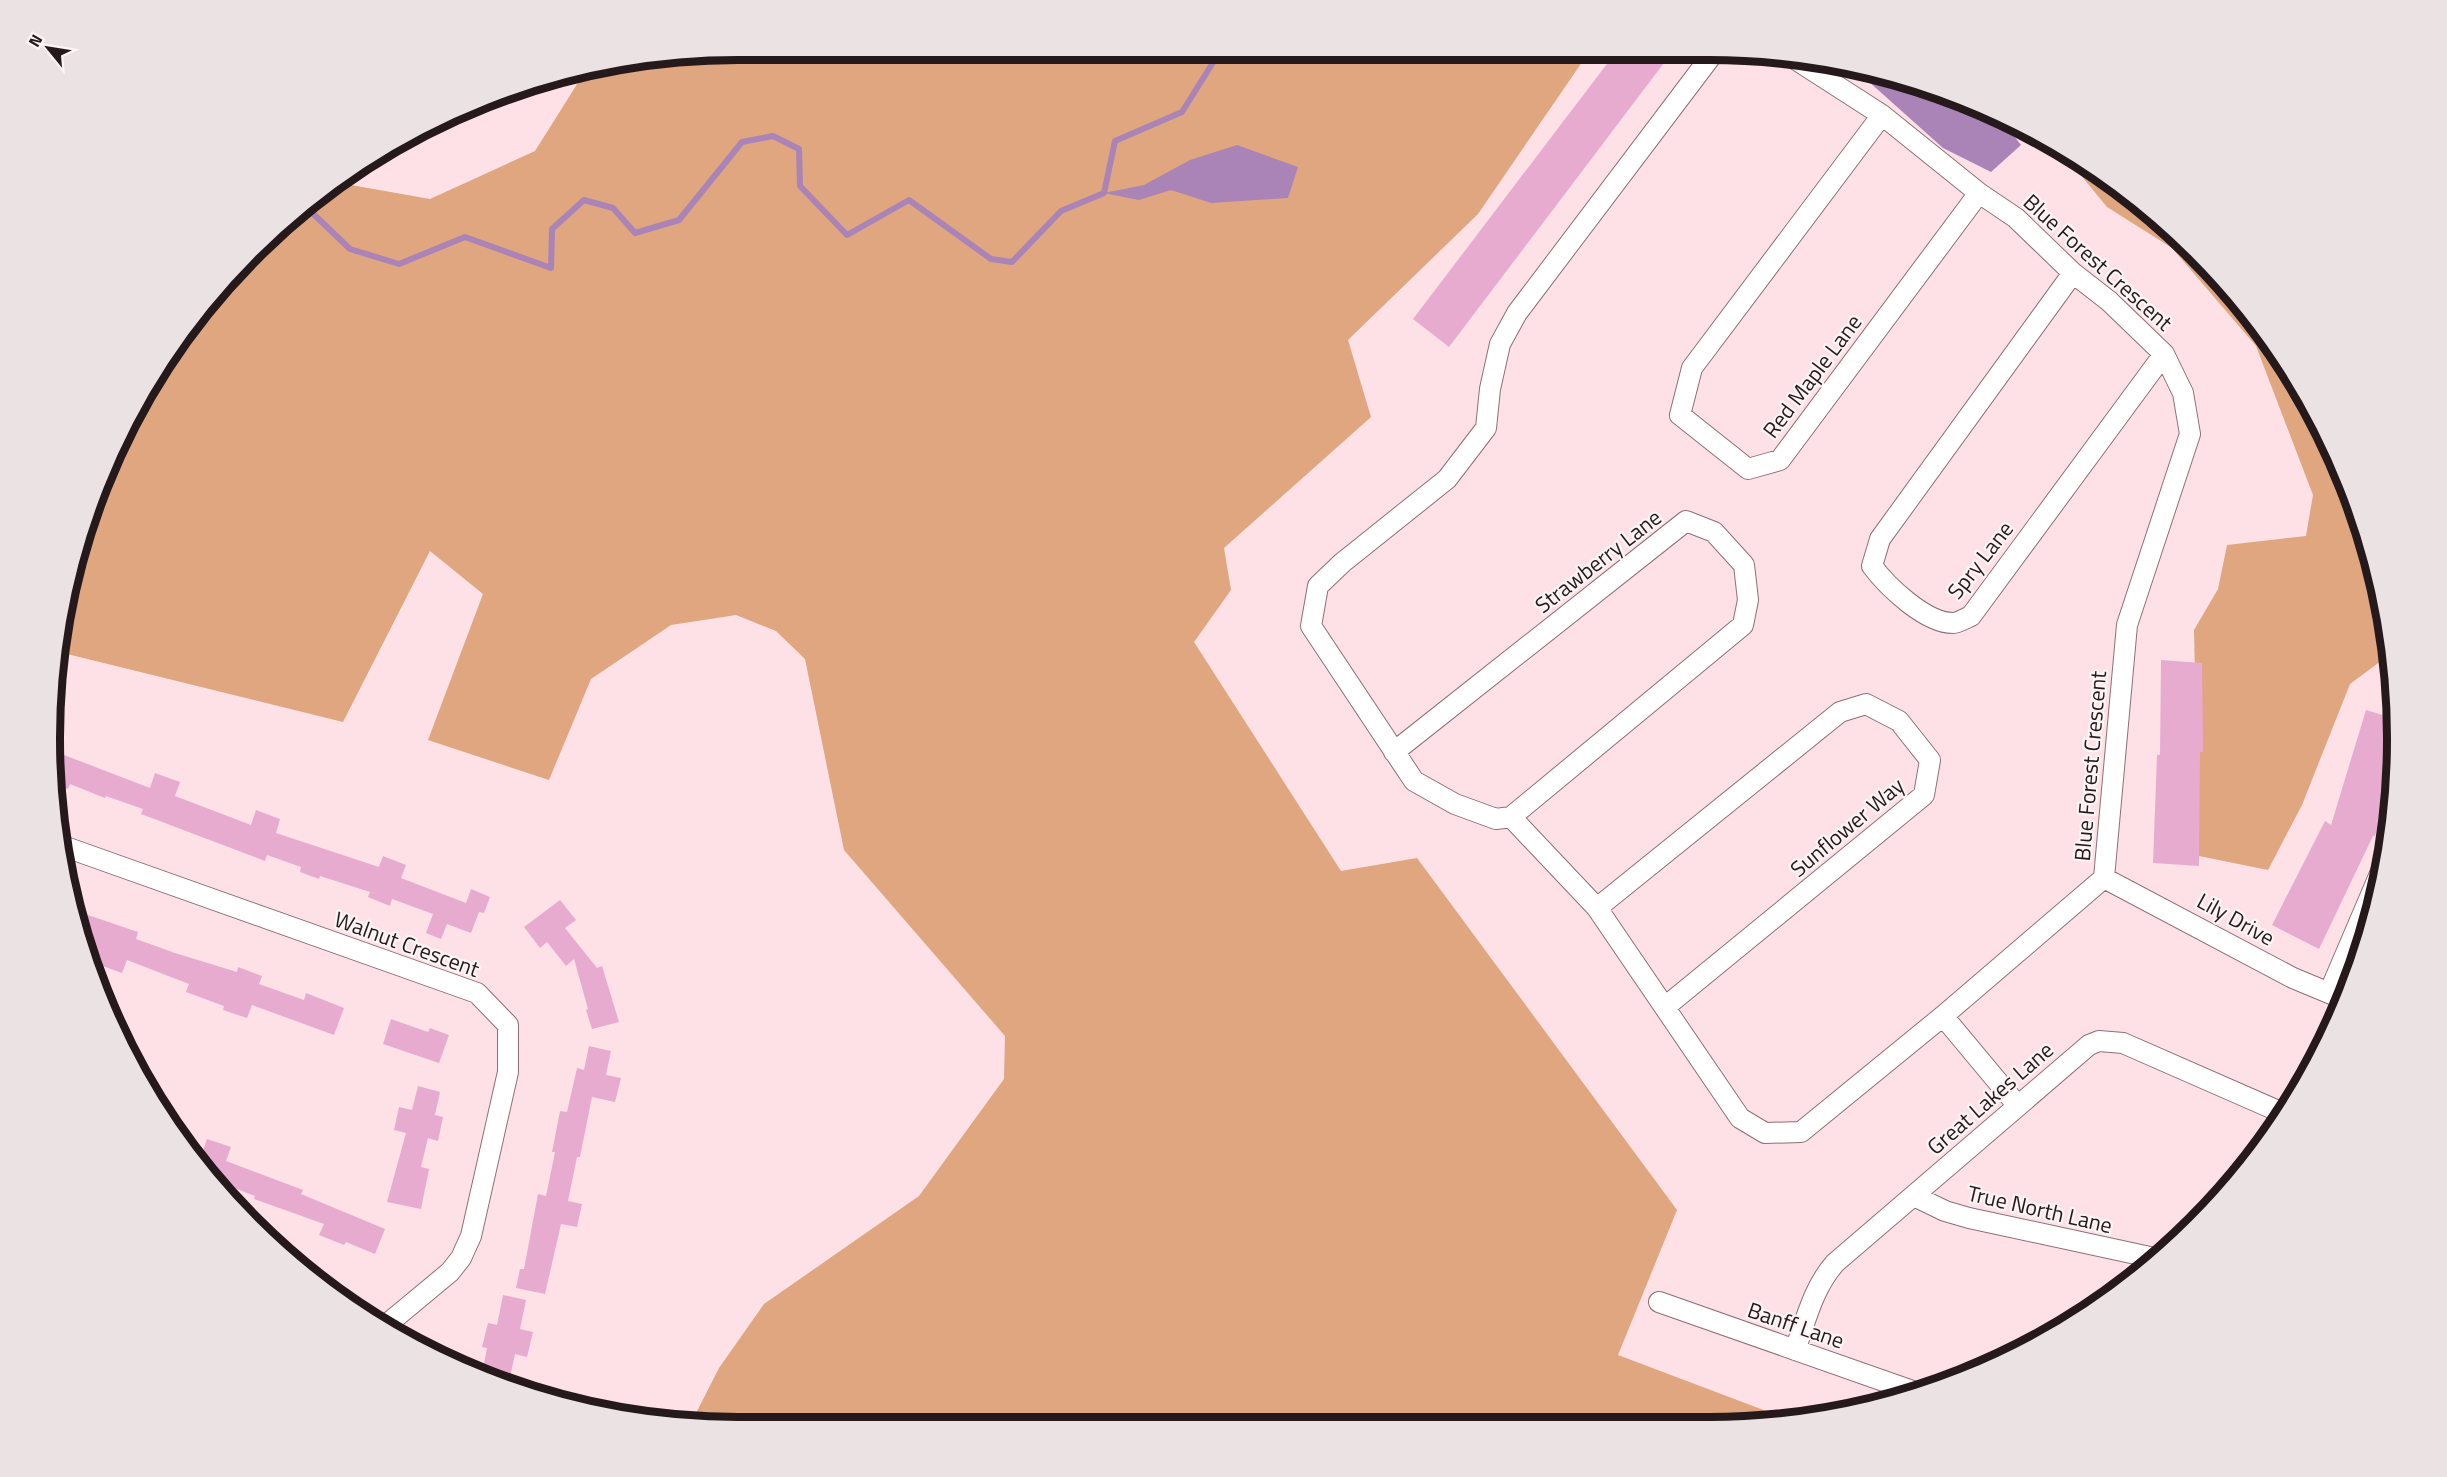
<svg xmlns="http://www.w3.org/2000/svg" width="2447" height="1477" viewBox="0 0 2447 1477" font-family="'Titillium Web',sans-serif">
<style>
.forest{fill:#dfa67f}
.water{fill:#aa84b7}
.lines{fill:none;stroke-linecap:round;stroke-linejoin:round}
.stream{stroke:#aa84b7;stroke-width:6}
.building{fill:#e8abd0}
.street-casing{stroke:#8e6f75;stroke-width:22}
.street{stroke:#fff;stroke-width:20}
.labels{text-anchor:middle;stroke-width:4.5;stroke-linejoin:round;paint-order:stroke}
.street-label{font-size:22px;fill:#25191b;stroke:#fcf4f5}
.rim{fill:none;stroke:#25191b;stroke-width:8}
</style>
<rect width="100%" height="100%" fill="#fee1e6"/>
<path class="forest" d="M1589,52L1478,214L1348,340L1371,417L1224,548L1231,590L1194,642L1341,871L1417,858L1677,1210L1618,1355L1787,1419L1754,1426L690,1425L719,1368L764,1304L919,1196L1004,1079L1005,1036L844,850L805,659L776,631L736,615L671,625L591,679L549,780L428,740L483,594L430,551L343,722L55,651L86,517L166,355L251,252L319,192L334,182L430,199L535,151L586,70L648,55Z
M2061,151L2092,166L2196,252L2282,356L2345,475L2384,604L2389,655L2350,684L2302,805L2268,870L2199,856L2194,630L2218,589L2227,545L2306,536L2313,495L2256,346L2172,248L2107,207Z"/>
<path class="water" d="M1858,72L1930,86L2004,123L2021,145L1991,172L1943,148Z
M1237,145L1298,167L1288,198L1211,203L1171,190L1139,200L1104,193L1144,185L1190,160Z"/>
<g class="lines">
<path class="stream" d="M304,205L350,249L399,264L465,237L551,268L552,229L584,200L613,208L635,233L679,220L742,142L773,136L799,149L800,186L847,235L909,200L991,259L1012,262L1061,211L1104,193L1115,141L1182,112L1219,53"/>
</g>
<path class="building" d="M1673,51L1449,347L1413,319L1616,52Z
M2161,660L2202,663L2203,752H2200L2199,866L2153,863L2157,755H2160Z
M2366,710L2396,719L2397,739L2394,774L2375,836H2373L2319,949L2272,925L2325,821L2331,825Z
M51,750L150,788L155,773L180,782L175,796L251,825L256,810L280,819L276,833L379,867L383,856L406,865L401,878L466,903L471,889L490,897L484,913L479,912L471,933L447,924L441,939L426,933L433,914L392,899L390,906L368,897L370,892L320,876L319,879L300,872L301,867L267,855L265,861L141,814L143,809L106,796L105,798L70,784L68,789L54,784Z
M560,900L576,920L565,928L597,968L602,966L619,1022L592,1029L586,1010L588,1009L574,959L566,966L547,942L540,948L524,927Z
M73,910L138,932L136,939L175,953L237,972L238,967L262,976L259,984L304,1000L306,993L344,1008L334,1035L252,1005L247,1018L223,1010L224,1006L186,992L189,984L127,960L122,973L86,960Z
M391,1019L428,1032L430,1028L449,1035L439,1063L383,1044Z
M589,1046L611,1051L606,1075L621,1078L615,1102L592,1097L580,1157H577L568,1201L582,1204L577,1227L561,1224L545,1294L516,1288L520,1269H524L538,1194L546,1196L555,1152H552L560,1111L567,1112L577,1068L584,1070Z
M418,1086L440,1092L435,1115L443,1117L438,1141L428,1138L421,1167L429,1169L421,1209L387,1202L406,1133L394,1130L399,1107L412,1110Z
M207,1139L231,1147L226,1161L303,1190L301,1194L385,1229L375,1254L346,1242L344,1245L319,1235L324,1224L254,1199L255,1196L211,1179L185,1148L202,1154Z
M503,1295L526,1300L520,1329L533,1332L527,1357L515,1354L508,1387L482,1374L487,1348L482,1347L488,1323L497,1325Z"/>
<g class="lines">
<defs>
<path id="street" d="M1715,51L1517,313L1500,344L1490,389L1486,428L1447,479L1342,563L1318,586L1311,626L1414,781L1455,804L1496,819L1511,817L1597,908L1740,1118L1765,1133L1801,1132L1943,1016L2104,878
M1795,59L1882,115L1979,193L2016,218L2073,273L2109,301L2164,354L2183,393L2190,434L2127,625L2104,878
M1882,115L1692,368L1680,415L1748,469L1780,460L1979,193
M2073,273L1880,539L1872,566C1887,586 1925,623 1953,623C1958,623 1966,618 1971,616L2164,354
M1394,752L1686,521L1714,532L1744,565L1748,600L1743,625L1511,817
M60,845L477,993L508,1025V1072L471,1236L461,1258L450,1272L385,1326
M2104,878L2293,978L2346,1000
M1597,908L1840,712L1866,704L1899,721L1930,760L1924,795L1665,1007
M2329,993L2385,862
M1943,1016L2018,1106
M1914,1196L1945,1211L1969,1218L2159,1259
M328,1289L365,1316
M1659,1302L1918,1393
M1795,1350C1806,1320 1813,1288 1835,1263L2089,1045L2099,1041L2123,1043L2285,1114"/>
</defs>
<use href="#street" class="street-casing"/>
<use href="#street" class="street"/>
</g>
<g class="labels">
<g class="street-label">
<text transform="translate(2098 262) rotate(42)" y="8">Blue Forest Crescent</text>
<text transform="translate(1812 376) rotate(-53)" y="8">Red Maple Lane</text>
<text transform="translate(1980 560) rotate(-52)" y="8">Spry Lane</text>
<text transform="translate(1598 561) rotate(-38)" y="8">Strawberry Lane</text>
<text transform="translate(2090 766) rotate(-85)" y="8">Blue Forest Crescent</text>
<text transform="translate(1847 827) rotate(-40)" y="8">Sunflower Way</text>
<text transform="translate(2236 919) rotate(29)" y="8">Lily Drive</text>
<text transform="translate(407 944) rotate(20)" y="8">Walnut Crescent</text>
<text transform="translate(1990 1098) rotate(-41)" y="8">Great Lakes Lane</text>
<text transform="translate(2040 1209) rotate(13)" y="8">True North Lane</text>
<text transform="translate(1796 1325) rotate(19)" y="8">Banff Lane</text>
</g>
</g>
<path d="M0 0H2447V1477H0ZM738 60H1709A678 678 0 0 1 2387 738V739A678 678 0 0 1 1709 1417H738A678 678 0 0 1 60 739V738A678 678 0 0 1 738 60Z" fill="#ebe2e4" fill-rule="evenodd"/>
<path class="rim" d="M738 60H1709A678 678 0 0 1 2387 738V739A678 678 0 0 1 1709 1417H738A678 678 0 0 1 60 739V738A678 678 0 0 1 738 60Z"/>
<g transform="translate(48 48) rotate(300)" stroke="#fcf4f5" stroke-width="4.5" paint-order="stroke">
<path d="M0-4.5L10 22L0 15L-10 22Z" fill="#25191b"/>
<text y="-9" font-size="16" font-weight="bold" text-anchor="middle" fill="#25191b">N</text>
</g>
</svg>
